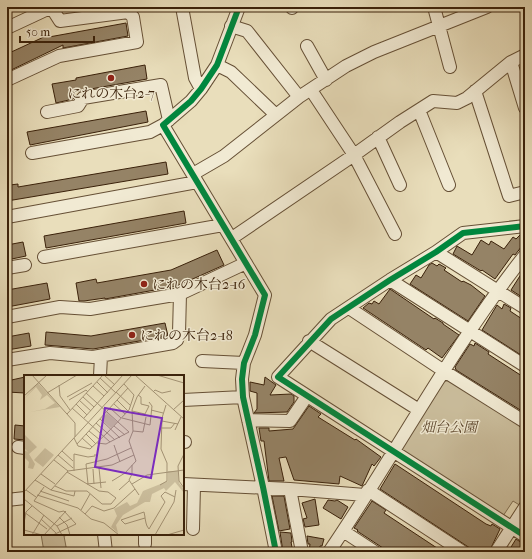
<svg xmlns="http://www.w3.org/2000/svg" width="532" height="559" viewBox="0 0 532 559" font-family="'IM FELL French Canon','Noto Serif JP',serif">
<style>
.green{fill:#cbbe9d;stroke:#827054}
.building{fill:#958366;stroke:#3a210a}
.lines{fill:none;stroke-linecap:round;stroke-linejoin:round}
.minor-casing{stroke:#665036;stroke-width:14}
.minor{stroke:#f1ead3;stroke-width:12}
.cycleway-casing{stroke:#f1ead3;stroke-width:8}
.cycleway{stroke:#00873e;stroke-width:6}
.poi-dot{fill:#8f2418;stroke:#f1ead3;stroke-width:1.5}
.labels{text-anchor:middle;stroke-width:3;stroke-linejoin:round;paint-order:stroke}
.poi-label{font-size:14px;fill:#3a210a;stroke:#f1ead3;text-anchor:start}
.park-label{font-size:14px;font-style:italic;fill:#5e482f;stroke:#f1ead3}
.inset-road{fill:none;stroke:#a39274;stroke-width:1}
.view{fill:#7b2cbf;fill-opacity:0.15;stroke:#7b2cbf;stroke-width:2}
.inset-edge{fill:none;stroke:#3a210a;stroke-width:2}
</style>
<rect width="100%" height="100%" fill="#e9debb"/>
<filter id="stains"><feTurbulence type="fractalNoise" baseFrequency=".005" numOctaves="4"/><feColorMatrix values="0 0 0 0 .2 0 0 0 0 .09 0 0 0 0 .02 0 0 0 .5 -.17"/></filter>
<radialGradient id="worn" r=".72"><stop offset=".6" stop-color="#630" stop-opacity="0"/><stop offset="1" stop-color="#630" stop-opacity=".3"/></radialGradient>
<path class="green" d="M450,380L525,428V499L521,506L513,501L503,516L403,452L402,445L443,382Z
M41,534H72L64,536L67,552H44Z"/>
<path class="building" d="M126,23L128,36L63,48V45L7,72V54L48,35L49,37Z
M145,65L147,79L74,92L75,97L73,99L56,103L52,84L76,80V78Z
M146,111L148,122L30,145L27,132Z
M166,162L168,174L7,201V188L11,187L10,185L18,184V187Z
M184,211L186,223L46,248L44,236Z
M521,234L525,237V242L515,255L513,254L495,279L482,270L481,271L453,254L457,246L472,255L481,240L489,245L491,241L504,249L513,237L516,239Z
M23,242L26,256L7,260V245Z
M217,250L224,265L177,286L105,299V298L84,301H79L76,283L96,279L97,283L171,270Z
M432,263L437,266L439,264L446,268L444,270L462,282L463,281L471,285L485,296L468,321L410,284L416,275L421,278L429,265Z
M525,268V299L511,290Z
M47,283L50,299L7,307V290Z
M390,289L434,319L435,318L443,323V324L459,335L442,358L428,348L426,350L363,308L369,303L372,304L374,301L379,304Z
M504,304L511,308L510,311L525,321V349L521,355L482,330L497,305L502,309Z
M165,323L168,336L93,349L45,345L46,332L91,336Z
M29,333L31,346L7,350V337Z
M475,343L489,352L488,354L525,378V413L456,370L455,367L470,344L474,346Z
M25,377V393L7,392V381Z
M265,377L276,385L270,395L291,394L294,396V402L287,412L254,413L257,409V393L250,391V382L264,385Z
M309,406L321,414L318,417L355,440L356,439L381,457L374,466L372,464L362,486L340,476L339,484L294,480L286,457L279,458L284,481H269L264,441H261L259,428H269V431L293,429Z
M15,425L25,426V440L14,439Z
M395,464L486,524L491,526L492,524L500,529L489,552H476L380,489Z
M272,496H284L290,529L279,531Z
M315,499L319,525L305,527L303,519L307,518L302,503Z
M328,500L335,501L337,500L348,507L341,519L323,508Z
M372,501L386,510L384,513L443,552H389L357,531L358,530L354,528Z
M280,532L291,533L292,542H291L293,552H283Z
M307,536L324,539L322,546H320L319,552H309L310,544H308Z
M516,539L525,545V552H508Z"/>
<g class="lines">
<defs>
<path id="minor" d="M182,7L195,78L201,89
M239,7L217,65L201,89L191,101L163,125L265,295L255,335L244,363L242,379L243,397L263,487L276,552
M292,7V8
M434,7L450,67
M231,26L247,31L299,97
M7,28L52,7
M307,46L326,80
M511,62L525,108
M217,65L231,72L276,115
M7,80L59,56L137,42L133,17L128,12L60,21L51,7
M311,90L354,155L395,234
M475,91L509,196L525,192
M419,110L449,185
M47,112L78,106L83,98L161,85L169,120
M378,137L400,185
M32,153L150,132L163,125
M193,174L224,156L299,97L346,66L374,52L487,7
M7,217L197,182
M525,226L463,233L436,252L390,280L331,319L278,377L525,536
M232,238L354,155L400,122L433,101L457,103L467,98L511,62L525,55
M436,252L525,308
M44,257L223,225
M7,268L25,265
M390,280L525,366
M349,308L444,371L525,422
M7,317L60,307L90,309L180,294L246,263
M309,341L419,410
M7,360L50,353L93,357L173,343L177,340L179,333L180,294
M202,361L244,363
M100,376L101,356
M183,400L243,397
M248,420L290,421L307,396
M183,442H185
M18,447L25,448
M183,484L290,489L365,495
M290,489L302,552
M368,490L463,552
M7,500L25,498
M193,529L194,485
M343,531L375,552
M104,534L106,552
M145,544V534
M329,552C396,454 451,348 525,255
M496,552L525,507"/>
</defs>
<use href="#minor" class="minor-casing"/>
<use href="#minor" class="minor"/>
<defs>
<path id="cycleway" d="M239,7L217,65L201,89L191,101L163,125L265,295L255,335L244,363L242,379L243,397L263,487L276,552
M525,226L463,233L436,252L390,280L331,319L278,377L525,536"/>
</defs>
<use href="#cycleway" class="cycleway-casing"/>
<use href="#cycleway" class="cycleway"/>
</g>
<g class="poi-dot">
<circle cx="111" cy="78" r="4"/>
<circle cx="144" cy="284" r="4"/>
<circle cx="132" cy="335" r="4"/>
</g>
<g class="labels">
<g class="poi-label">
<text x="111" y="98" text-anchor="middle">にれの木台2-7</text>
<text x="152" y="289">にれの木台2-16</text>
<text x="140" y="340">にれの木台2-18</text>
</g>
<g class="park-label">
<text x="449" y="432">畑台公園</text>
</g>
</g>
<g transform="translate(24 375)">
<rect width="160" height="160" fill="#e9debb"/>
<path d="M14,8L36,32L6,37L21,34L31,28L23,20L16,25L18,20L12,12L1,23ZM83,38L93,47L87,53L77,44ZM1,60L13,72L5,79L11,89L9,94L4,93L5,87L0,82V75L4,77L0,73ZM21,73L30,80L19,92L10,85ZM144,96H154L155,108L160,114V118L151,107L142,116L140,113L128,119L126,127H121L99,140L92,150L94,158L87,152L93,141L90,134L103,127L106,131L113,128L119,116L144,106Z" fill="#cbbe9d"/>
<path class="inset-road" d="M8,0L51,48V62M80,0L91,10M111,0L160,44M133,0L160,8M76,3L92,18M73,7L84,18M35,10L36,21L46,35M69,11L80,21M92,17L107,31M129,17L131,15L138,18L147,16M23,18L53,0M62,18L105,57L82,69L73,68M0,21L23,0M43,22L68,8M59,22L70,32M45,25L62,15L64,17M55,25L67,36M93,25L104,36M52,29L63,40M90,29L101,39M48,33L86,67M86,33L97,43M127,35L139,38M149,35L160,25M108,36L121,39L125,31L117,29V22L114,20M43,39L79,0M126,41L138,43M60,43L99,0M98,43L126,50L128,31L125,27M76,44L96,63M138,46L154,49M72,48L91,65M90,51L101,60M137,53H147L151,48M151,55L157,42M65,56L76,65M109,56L119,57L122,42M62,59L72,69M50,63L54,71L66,74L83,58L105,35L110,20L100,9M58,63L68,72M53,69L104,13M90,70L96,87M38,76L49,86M160,79L154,91L155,106L160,113M34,80L49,93M30,85L44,96M108,90V99L105,105L115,120M75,93L77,113M69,94L70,109M50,96V79L64,82L71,81V79M17,99L31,109M11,105L27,115L44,96L88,90L110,80M88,106L101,98L112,86L105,66L109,56L108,35L113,22L121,11M63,109L82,107M64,109L62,89L83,84L107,73M108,109L123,100L160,95M136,110L143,106V88L137,74L138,43L142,30M31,111L42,116H63L78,129H87L92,123L84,117L75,116L43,97M20,112L10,126L35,137L40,136L52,149L29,160M2,115L12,122M27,115L50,121L51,116M95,115L105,106M16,116L45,126M0,117L108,0M13,120L54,133L67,144L80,148L95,160M0,124L33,151L38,160M57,135L66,119M0,137L23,154M61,139L68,131L80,136L90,133L111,114M35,142L43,150L46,160M121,143L101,149L97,145L120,137L121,142V143L122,148L123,151L125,154L141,127L137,121L141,117L151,122M17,144L32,158M0,148L2,137L8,131M33,151L48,143M0,155L18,160M8,160L20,140M20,160L42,136M131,160L150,127L152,115M143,160L160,155"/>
<path class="view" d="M81,33L138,43L127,103L71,92Z"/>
<rect width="160" height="160" class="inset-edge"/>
</g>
<rect width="532" height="559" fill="none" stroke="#e9debb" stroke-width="24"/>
<rect x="8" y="8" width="516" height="543" fill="none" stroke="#3a210a" stroke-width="2"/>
<rect x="12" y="12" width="508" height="535" fill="none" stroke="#3a210a"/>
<path d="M20 36v6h74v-6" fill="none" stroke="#3a210a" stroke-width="2"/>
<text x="26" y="36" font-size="12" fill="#3a210a" stroke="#f1ead3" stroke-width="3" paint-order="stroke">50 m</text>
<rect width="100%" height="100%" filter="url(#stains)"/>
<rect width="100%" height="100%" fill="url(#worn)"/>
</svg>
